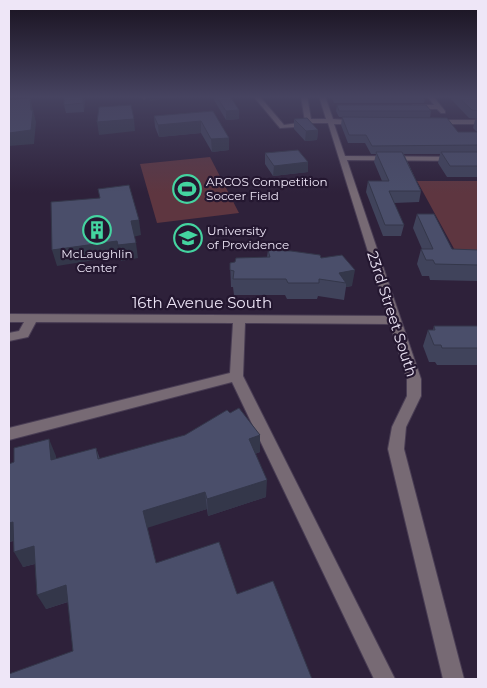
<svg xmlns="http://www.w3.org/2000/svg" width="487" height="688" viewBox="0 0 487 688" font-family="Montserrat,sans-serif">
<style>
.green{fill:#5e3640}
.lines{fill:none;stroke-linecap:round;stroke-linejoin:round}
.minor-casing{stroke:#493d54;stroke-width:2}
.minor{fill:#776a74;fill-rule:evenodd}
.wall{fill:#40435b}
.shaded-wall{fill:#34374a}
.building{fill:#4a4e6a;stroke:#34374a}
.labels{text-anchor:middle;stroke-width:4.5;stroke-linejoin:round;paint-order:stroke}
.far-poi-label{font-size:12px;fill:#eee6f7;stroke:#241730;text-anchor:start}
.street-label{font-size:15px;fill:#eee6f7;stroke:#241730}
</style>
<rect width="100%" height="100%" fill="#2e213a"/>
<path class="green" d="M210,157L239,213L157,223L140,164Z
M417,181H478V256H458Z"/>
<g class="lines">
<defs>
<path id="minor" d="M141,96H147V97L144,99Z
M268,96L261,98L284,125L305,122L301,96H307L311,119H326L319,96H325L333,119L360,121V123L358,124H334L345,156L478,157V161L347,160L421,379V396L406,427L404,449L464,679H443L388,449L392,427L407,396V379L390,324L245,323L243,376L395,679H374L232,382L9,440V428L230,373L233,323L36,322L28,337L9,341V333L19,331L24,322H9V314L388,316L328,123H312L309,126L280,128L254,97Z
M427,96H433L445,111V113H441L437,109H413L410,107L413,105H434Z
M478,120V124H433L430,122L433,120Z"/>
</defs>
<use href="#minor" class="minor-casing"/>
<use href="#minor" class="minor"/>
</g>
<path class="wall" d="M63,96H85L84,112L66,113L64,105V97Z
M213,96H230L239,110V119L226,120L214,100Z
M331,96H425L424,103H334Z
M448,96H478V119L469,118Z
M337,105L431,111L430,118L458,132H477L473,128L475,120H478V119V177H447L438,163L440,154H404L421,191L419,202L394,203L404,225L401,236H383L366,192L368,181H382L374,162L376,154H371L365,143H348L341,125L342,117H339L336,111Z
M213,111L229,150L212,152L201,133L159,137L155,127L154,116Z
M294,119L318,130L317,140L305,141L294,129Z
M265,153L308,162V172L273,176L265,164Z
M417,214L452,249L478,250V281L430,280L429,276H422L417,264L421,249H422L413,228Z
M268,250L321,258L352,286L346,287L344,300L318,296L317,299H287L285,295H234L233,287H231L230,263L267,257Z
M434,326H478V365H437L435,362H429L423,346L428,330H433Z
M96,448L100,459L260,452L255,454L266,497L208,516L207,509L147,527L156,563L237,594L312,679L73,651L68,602L46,609L35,564L23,567L14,541L9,542L14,462L56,456V459Z"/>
<path class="shaded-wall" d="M83,96H85L84,112L83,103Z
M149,96H187L150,101Z
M30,98L36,122L34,144L9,146V133L31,110Z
M239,110V119L226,120V111Z
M134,119L135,131L99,135L97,122Z
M201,121V133L159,137L158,125Z
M318,130L317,140L305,141L306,131Z
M229,138V150L212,152L211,139Z
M308,162V172L273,176L274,166Z
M139,220L141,235L133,237L131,221Z
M117,241L120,256L57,266L52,250Z
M136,243L138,258L121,261L118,245Z
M355,270L352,286L346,287V283L339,273Z
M260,435V452L248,456L249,439Z
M49,439L56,456L58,477L51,460Z
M267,480L266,497L208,516L207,499Z
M205,492L207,509L147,528L143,511Z
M13,522L22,538L9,542V523Z
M34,546L42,562L23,567L14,552Z
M66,585L73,600L46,609L37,595Z"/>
<path class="building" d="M64,96H83V103L64,105Z
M216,96H230L239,110L226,111Z
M457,96H478V111L472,110Z
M30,98L31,110H33L31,130L9,133V100Z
M131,105L134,119L97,122L99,107Z
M337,105H426L431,111H339Z
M213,111L229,138L211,139L201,121L158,125L154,116Z
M342,117L447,118L458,132H478V145L372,146L366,135H349Z
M307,118L318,130L306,131L294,119Z
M298,150L308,162L274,166L265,153Z
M376,152H402L421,191H389L404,225H385L368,181H389Z
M441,152H478V166H450Z
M129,185L139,220L131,221L136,243L118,245L117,241L52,250L51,202L100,198L98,189Z
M417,214H434L452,249L478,250V265L435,264L433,260H426L421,249H433Z
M268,250L291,251L320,255L321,258L342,255L355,270L339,273L346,283L319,279V283H288L286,279H233L234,271L230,270V263L235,262L236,258L270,257Z
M434,326H478V348H442L441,345H434L428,330H435Z
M239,408L260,435L249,439L267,480L207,499L205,492L143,511L156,563L219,542L237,594L273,581L312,679H9V674L73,651L66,585L37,595L34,546L14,552L13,522L9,523V464L14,462V448L49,439L51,460L96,448L98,459L185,435L227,410L230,413Z"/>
<linearGradient id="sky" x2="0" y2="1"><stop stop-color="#191220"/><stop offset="0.5" stop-color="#464360"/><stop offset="1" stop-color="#464360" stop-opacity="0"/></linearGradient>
<rect width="487" height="193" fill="url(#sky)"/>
<defs>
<symbol id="stadium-ring" viewBox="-11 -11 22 22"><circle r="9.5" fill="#241730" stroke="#44d4a0" stroke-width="1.5"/><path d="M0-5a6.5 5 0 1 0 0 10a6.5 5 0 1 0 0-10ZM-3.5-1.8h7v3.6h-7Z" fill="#44d4a0"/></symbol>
<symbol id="building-ring" viewBox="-11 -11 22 22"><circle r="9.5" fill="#241730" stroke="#44d4a0" stroke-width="1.5"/><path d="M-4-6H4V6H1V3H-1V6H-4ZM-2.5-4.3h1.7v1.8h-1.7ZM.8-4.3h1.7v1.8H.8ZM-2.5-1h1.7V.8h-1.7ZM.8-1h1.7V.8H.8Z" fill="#44d4a0"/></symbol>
<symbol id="university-ring" viewBox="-11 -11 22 22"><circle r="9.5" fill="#241730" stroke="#44d4a0" stroke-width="1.5"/><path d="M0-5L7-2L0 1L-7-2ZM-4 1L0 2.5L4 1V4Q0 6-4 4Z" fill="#44d4a0"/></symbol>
</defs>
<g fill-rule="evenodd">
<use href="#stadium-ring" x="171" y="173" width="32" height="32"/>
<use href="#building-ring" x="81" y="214" width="32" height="32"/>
<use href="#university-ring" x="172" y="222" width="32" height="32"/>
</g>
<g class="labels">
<g class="far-poi-label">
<text x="206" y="186">ARCOS Competition<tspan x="206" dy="14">Soccer Field</tspan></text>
<text x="207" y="235">University<tspan x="207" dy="14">of Providence</tspan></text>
<text x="97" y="258" text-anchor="middle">McLaughlin<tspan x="97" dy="14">Center</tspan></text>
</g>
<g class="street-label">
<text x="202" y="308">16th Avenue South</text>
<text transform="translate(392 314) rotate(72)" y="5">23rd Street South</text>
</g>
</g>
<rect width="487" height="688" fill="none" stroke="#eee6f7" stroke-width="20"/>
</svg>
